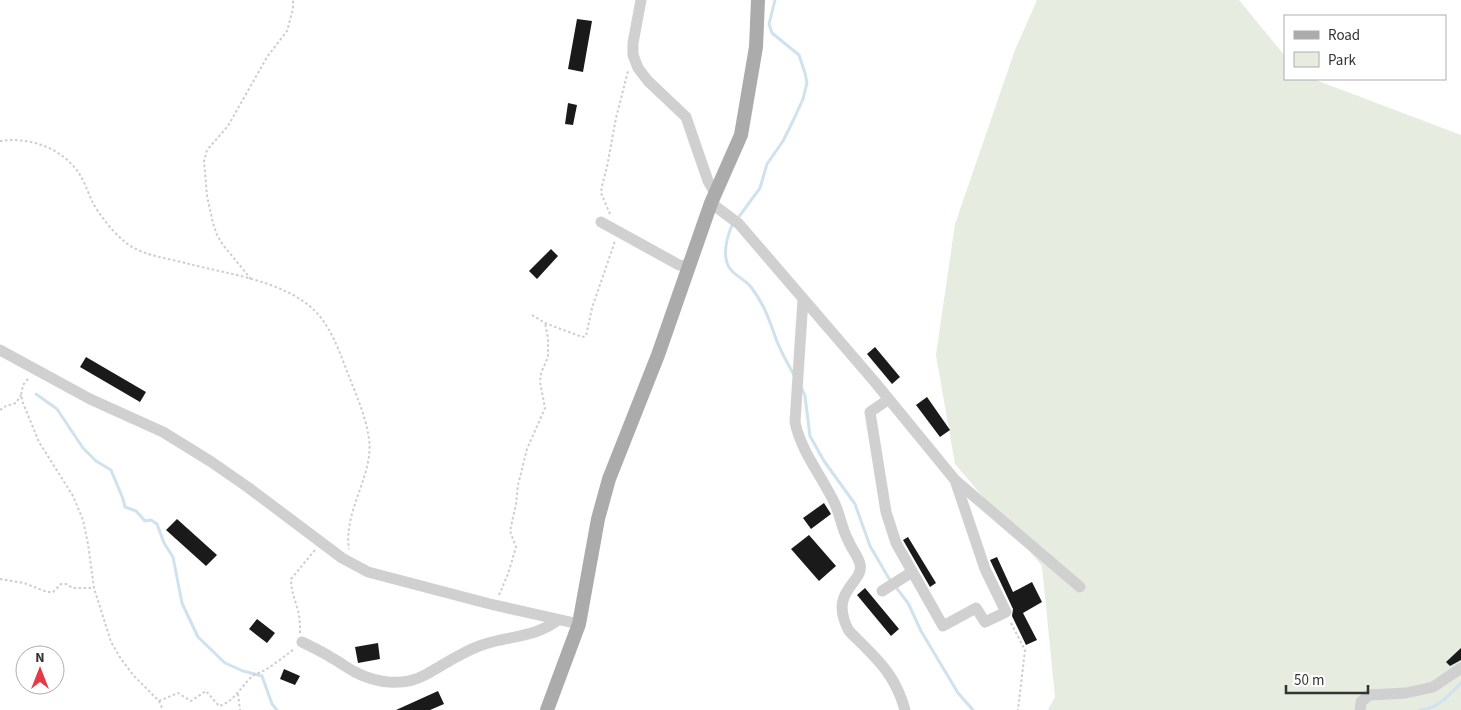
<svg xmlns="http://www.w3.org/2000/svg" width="1461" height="710" viewBox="0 0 1461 710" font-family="'Source Sans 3',sans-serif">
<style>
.green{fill:#e6ecdf}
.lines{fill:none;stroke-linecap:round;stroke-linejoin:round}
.stream{stroke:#cfe2ee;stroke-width:3}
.building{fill:#1a1a1a}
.path{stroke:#cdcdcd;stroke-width:2;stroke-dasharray:2.5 2.5;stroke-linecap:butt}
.minor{stroke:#d0d0d0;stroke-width:11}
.major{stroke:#ababab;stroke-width:14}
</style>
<rect width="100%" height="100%" fill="#fff"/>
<path class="green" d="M1037,0H1239L1285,56V79H1313L1461,135V710H1048L1055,697L1042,566L955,464L936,355L955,224L1015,50Z"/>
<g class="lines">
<path class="stream" d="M738,218L760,188L767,164L783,141L793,121L803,99L807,83L805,73L799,55L772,33L769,24L775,0
M732,225C727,237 723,250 727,263C731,275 744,278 751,287C764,304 768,317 775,336C779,349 787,362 794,375
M802,389L805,396L810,436L824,461L855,504L870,546L891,582
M36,394L57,409L83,448L96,461L111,470L123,499L125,507L136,511L145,521L151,520L157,524L164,543L173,557L182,603L198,637L225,663L243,671L262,676L272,704L277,710
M895,586L908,603L921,631L958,693L973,710
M1420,710C1438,709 1449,695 1461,683"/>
</g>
<path class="building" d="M577,19L592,21L583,72L568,69Z
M568,103L577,105L573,125L565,124Z
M551,249L558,256L537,279L529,271Z
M875,347L900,377L892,384L867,354Z
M86,357L146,392L140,402L80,367Z
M927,397L950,430L940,437L916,405Z
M824,503L831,514L811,529L803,518Z
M177,519L217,555L206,566L166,530Z
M809,535L836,566L819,581L791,549Z
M908,537L936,583L930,587L903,540Z
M997,557L1013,592L1032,582L1042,602L1023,613L1037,640L1026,645L1012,616L1013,609L990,560Z
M865,588L899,629L891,636L857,595Z
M257,619L275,633L267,643L249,629Z
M378,643L380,659L358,663L355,647Z
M1461,648V660L1450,666L1446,662Z
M284,669L300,676L295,685L280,679Z
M438,691L444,704L430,710H396Z"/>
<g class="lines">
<path class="path" d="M0,141C27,137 57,146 75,168C83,177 87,190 92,201C99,215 113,232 125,242C142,256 168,258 189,264C228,274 285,281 315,311C331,327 340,353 348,374C356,394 366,417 369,439C374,475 343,511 349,549
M610,214L601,193L602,186L607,167L616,118L628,71
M251,279L223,245L217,235L213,223L207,196L204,161L207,150L228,126L267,57L287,31L293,9V0
M532,315L545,323L582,337L586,336L592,308L615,241
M28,379L23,385L21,395L23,403L39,442L73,496L83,520L88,544L94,588L111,642L121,659L133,675L159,701L163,710
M0,410L6,406L16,403L21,395
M0,579L24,583L47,592H53L61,584H66L73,588H94
M499,595L508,574L516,547L510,531L516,504L518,485L527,449L545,408L540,382L541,373L548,357V338L545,323
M1011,623L1025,650L1018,710
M300,633C300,624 300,616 297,607C294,597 291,590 291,579L315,550
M238,694L240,710
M159,701L178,693L191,701L206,691L219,706C236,701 241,685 254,675C258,673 261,672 265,670C275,664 285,656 294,649"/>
<path class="minor" d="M641,0L633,43V55L638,68L648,81L686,117L708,181L715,193
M711,203L739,224L874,381L955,480L1080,587
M601,222L679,265L688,266
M803,299L795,422C801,452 822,476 835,504C840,515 842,529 848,540C851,548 858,556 860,564C865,583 827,590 849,631C875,657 895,673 905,710
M0,350L90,399L163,432L210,461L249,488L342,558L368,572L490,604L579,624
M889,399L870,412L886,512L896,543L943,626L976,608L985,622L1006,612L985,569L955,480
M882,591L912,572
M302,642C312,647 323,652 332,658C340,662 347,668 355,672C376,683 403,687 425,675C444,665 461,652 482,645C510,635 532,639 558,620
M1360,710L1361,702L1369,695L1406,693L1433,687L1461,668"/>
<path class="major" d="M547,710L579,624L598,519L609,479L658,355L711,203L741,135L756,47L758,0"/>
</g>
<rect x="1284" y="15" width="162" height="65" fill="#ffffff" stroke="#adadad"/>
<rect x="1294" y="31" width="25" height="8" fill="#ababab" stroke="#adadad"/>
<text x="1328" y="40" font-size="15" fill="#333333">Road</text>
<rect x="1294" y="52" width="25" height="15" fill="#e6ecdf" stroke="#adadad"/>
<text x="1328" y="65" font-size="15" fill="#333333">Park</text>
<g transform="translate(40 670)"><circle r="24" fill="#ffffff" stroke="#adadad"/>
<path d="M0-4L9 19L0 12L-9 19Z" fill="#e63946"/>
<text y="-8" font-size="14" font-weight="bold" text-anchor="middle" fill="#333333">N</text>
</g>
<path d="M1286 685v8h82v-8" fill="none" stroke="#333333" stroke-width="2.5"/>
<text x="1294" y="685" font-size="15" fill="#333333" stroke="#ffffff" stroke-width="4" paint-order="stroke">50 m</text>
</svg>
